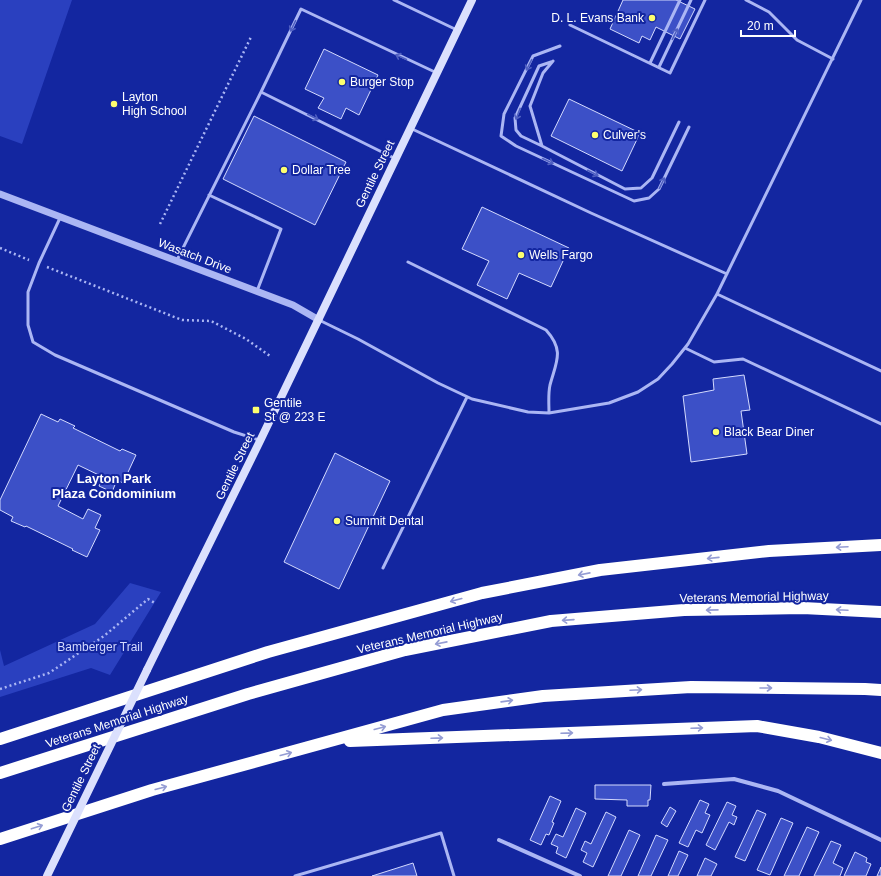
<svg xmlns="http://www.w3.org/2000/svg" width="881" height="876" viewBox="0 0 881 876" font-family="Arial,sans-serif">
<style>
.green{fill:#2a40bf}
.building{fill:#3c50c7;stroke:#d4dafe}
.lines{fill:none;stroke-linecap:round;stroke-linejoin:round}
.path{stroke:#abb6f4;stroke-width:2.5;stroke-dasharray:2 3;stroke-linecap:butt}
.service{stroke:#abb6f4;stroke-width:3}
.minor{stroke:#abb6f4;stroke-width:4}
.tertiary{stroke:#abb6f4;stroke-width:7}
.secondary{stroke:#dbe0fd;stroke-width:8}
.motorway{stroke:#fff;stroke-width:12}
.secondary-bridge{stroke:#dbe0fd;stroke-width:8}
.oneway{stroke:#5060c2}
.oneway2{stroke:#959dd4}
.poi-dot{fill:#fdff6f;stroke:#1326a0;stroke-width:1.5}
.labels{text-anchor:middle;stroke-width:4;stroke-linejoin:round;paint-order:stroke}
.poi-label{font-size:12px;fill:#fff;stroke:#1326a0;text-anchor:start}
.street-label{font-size:12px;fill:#fff;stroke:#1326a0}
.park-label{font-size:12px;fill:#d4dafe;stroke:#1326a0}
.neighbourhood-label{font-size:13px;font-weight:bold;fill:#fff;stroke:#1326a0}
</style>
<rect width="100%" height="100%" fill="#1326a0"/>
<path class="green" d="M0,0H72L22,144L0,136Z
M130,583L161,592L110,675L91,668L0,697V650L4,666L95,624Z"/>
<path class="building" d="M623,0H676L695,9L680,39L656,27L650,40L642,36L639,43L610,29Z
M324,49L378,75L359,115L346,108L341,119L318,108L324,98L305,89Z
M569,99L640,133L622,171L551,136Z
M254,116L346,162L315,225L223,179Z
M482,207L569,248L551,287L519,273L507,299L477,285L489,261L462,249Z
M744,375L750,410L741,411L747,454L691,462L683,396L714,390L713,379Z
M41,414L58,422L60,419L75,426L73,428L120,451L122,449L136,455L123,483L117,480L112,492L99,486L103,477L78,465L58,506L83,519L88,509L101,515L95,528L100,530L87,557L72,550L73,549L26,526L25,527L11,521L13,517L0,510V500Z
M335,453L390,481L339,589L284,562Z
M595,785H651L650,800H648V806H627V800L595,799Z
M550,796L561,801L552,822L554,823L549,835L546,834L541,845L530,840Z
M700,800L709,804L705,813L710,815L702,833L696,830L688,847L679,843Z
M727,802L736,806L732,815L737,817L734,825L729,822L715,850L706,845Z
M670,807L676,811L667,827L661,823Z
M576,808L586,813L566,858L556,853L558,847L551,844L556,834L563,837Z
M757,810L766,814L745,861L735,857Z
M606,812L616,817L593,867L583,862L587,853L581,850L585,841L591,844Z
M781,818L793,823L770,875L757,870Z
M807,827L819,832L799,876H784Z
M629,830L640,835L621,876H608Z
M656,835L668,840L651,876H638Z
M831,841L841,845L833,863L843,868L840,876H814Z
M679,851L688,855L678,876H668Z
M855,852L867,858L866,862L871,864L866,876H844Z
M705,858L717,864L711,876H697Z
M413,863L417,876H372Z
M881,867V876H877Z"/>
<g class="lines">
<path class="path" d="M160,224L251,37
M0,248L29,260
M47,267L182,320L211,321L246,339L270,356
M0,689L49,673L104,636L148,599L155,603"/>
<path class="service" d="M394,0L457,30
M746,0L769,12L797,40L833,59
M570,25L670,73L705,0
M560,46L533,56L504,114L501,136L516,146L634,201L649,198L659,189L689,127
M553,61L543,73L530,106L542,146L625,189L641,188L652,178L679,122
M650,63L680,0
M659,67L691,0
M410,128L591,213L727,274
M542,146L521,136L516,130L515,118L539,66L551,62
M394,158L261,92L301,9L437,73
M209,195L281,229L257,291
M60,218L39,263L28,292V325L33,342L55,355L234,432L259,440
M177,260L261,92
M408,262L546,330C565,351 556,362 550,385C548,394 549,404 549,413
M717,294L881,371
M319,320L358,339L438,383L472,399L528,412L549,413L609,403L638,392L658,379L672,364L688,344L717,294L861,0
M685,348L714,362L743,359L881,424
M383,568L467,397
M295,876L441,833L454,876"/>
<path class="minor" d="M664,784L734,779L778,791L881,840
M499,840L580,876"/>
<path class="tertiary" d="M0,194L293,305L319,320"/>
<path class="secondary" d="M147,670L260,441L472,0"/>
<path class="motorway" d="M0,739L268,652L482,593L600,570L769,551L881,545
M350,741L757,726L819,737L881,753
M0,773L248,694L405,650L551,621L684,610L803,608L881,612
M0,839L152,790L443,710L543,696L691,687L865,689L881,690"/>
<path class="secondary-bridge" d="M47,876L147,670"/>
</g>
<defs><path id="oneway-shaft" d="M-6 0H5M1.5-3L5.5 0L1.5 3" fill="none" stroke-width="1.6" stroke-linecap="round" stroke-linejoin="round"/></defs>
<g class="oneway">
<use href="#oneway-shaft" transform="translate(293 26) rotate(116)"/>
<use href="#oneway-shaft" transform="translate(675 34) rotate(-64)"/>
<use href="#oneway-shaft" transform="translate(401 57) rotate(-155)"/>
<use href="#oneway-shaft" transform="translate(529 65) rotate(117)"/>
<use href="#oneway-shaft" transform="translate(518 114) rotate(111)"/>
<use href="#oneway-shaft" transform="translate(313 117) rotate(27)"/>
<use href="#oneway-shaft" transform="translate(548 161) rotate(25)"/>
<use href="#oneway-shaft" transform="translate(593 173) rotate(27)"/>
<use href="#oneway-shaft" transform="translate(662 183) rotate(-64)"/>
</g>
<g class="oneway2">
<use href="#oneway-shaft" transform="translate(842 547) rotate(177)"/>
<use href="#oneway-shaft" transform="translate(713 558) rotate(174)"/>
<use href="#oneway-shaft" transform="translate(584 574) rotate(169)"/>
<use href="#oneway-shaft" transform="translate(456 600) rotate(165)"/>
<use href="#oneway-shaft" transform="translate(712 610) rotate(179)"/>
<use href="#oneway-shaft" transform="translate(842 610) rotate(-177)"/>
<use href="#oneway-shaft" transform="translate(568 620) rotate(176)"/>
<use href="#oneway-shaft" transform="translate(441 643) rotate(169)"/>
<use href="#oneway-shaft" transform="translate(766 688)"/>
<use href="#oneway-shaft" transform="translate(636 690) rotate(-3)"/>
<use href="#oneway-shaft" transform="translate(507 701) rotate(-8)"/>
<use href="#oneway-shaft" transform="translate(380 728) rotate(-15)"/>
<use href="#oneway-shaft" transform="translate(697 728) rotate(-2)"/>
<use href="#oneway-shaft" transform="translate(567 733) rotate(-2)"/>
<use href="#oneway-shaft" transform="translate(437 738) rotate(-2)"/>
<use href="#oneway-shaft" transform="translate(826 739) rotate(14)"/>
<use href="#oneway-shaft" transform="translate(286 754) rotate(-15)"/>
<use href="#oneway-shaft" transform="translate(161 788) rotate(-15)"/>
<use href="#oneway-shaft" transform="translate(37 827) rotate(-18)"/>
</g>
<g class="poi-dot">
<circle cx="652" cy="18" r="4"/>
<circle cx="342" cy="82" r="4"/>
<circle cx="114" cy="104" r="4"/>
<circle cx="595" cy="135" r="4"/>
<circle cx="284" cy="170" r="4"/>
<circle cx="521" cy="255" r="4"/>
<rect x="252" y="406" width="8" height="8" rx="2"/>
<circle cx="716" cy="432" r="4"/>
<circle cx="337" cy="521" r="4"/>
</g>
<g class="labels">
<g class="poi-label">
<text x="644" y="22" text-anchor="end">D. L. Evans Bank</text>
<text x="350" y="86">Burger Stop</text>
<text x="122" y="101">Layton<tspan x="122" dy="14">High School</tspan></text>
<text x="603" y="139">Culver's</text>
<text x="292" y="174">Dollar Tree</text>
<text x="529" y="259">Wells Fargo</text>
<text x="264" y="407">Gentile<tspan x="264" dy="14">St @ 223 E</tspan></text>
<text x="724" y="436">Black Bear Diner</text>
<text x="345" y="525">Summit Dental</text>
</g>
<g class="street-label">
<text transform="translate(375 174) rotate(-64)" y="4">Gentile Street</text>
<text transform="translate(195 256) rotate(21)" y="4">Wasatch Drive</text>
<text transform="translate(235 466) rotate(-64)" y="4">Gentile Street</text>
<text transform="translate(754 597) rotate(-1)" y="4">Veterans Memorial Highway</text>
<text transform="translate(430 633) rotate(-13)" y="4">Veterans Memorial Highway</text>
<text transform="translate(117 721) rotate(-18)" y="4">Veterans Memorial Highway</text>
<text transform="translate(81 778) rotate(-64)" y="4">Gentile Street</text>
</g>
<g class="park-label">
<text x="100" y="651">Bamberger Trail</text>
</g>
<g class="neighbourhood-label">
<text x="114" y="483">Layton Park<tspan x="114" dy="15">Plaza Condominium</tspan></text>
</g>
</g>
<path d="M741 30v6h54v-6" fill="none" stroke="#ffffff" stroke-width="2"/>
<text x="747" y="30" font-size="12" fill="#ffffff" stroke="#1326a0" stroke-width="3" paint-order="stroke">20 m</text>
</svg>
